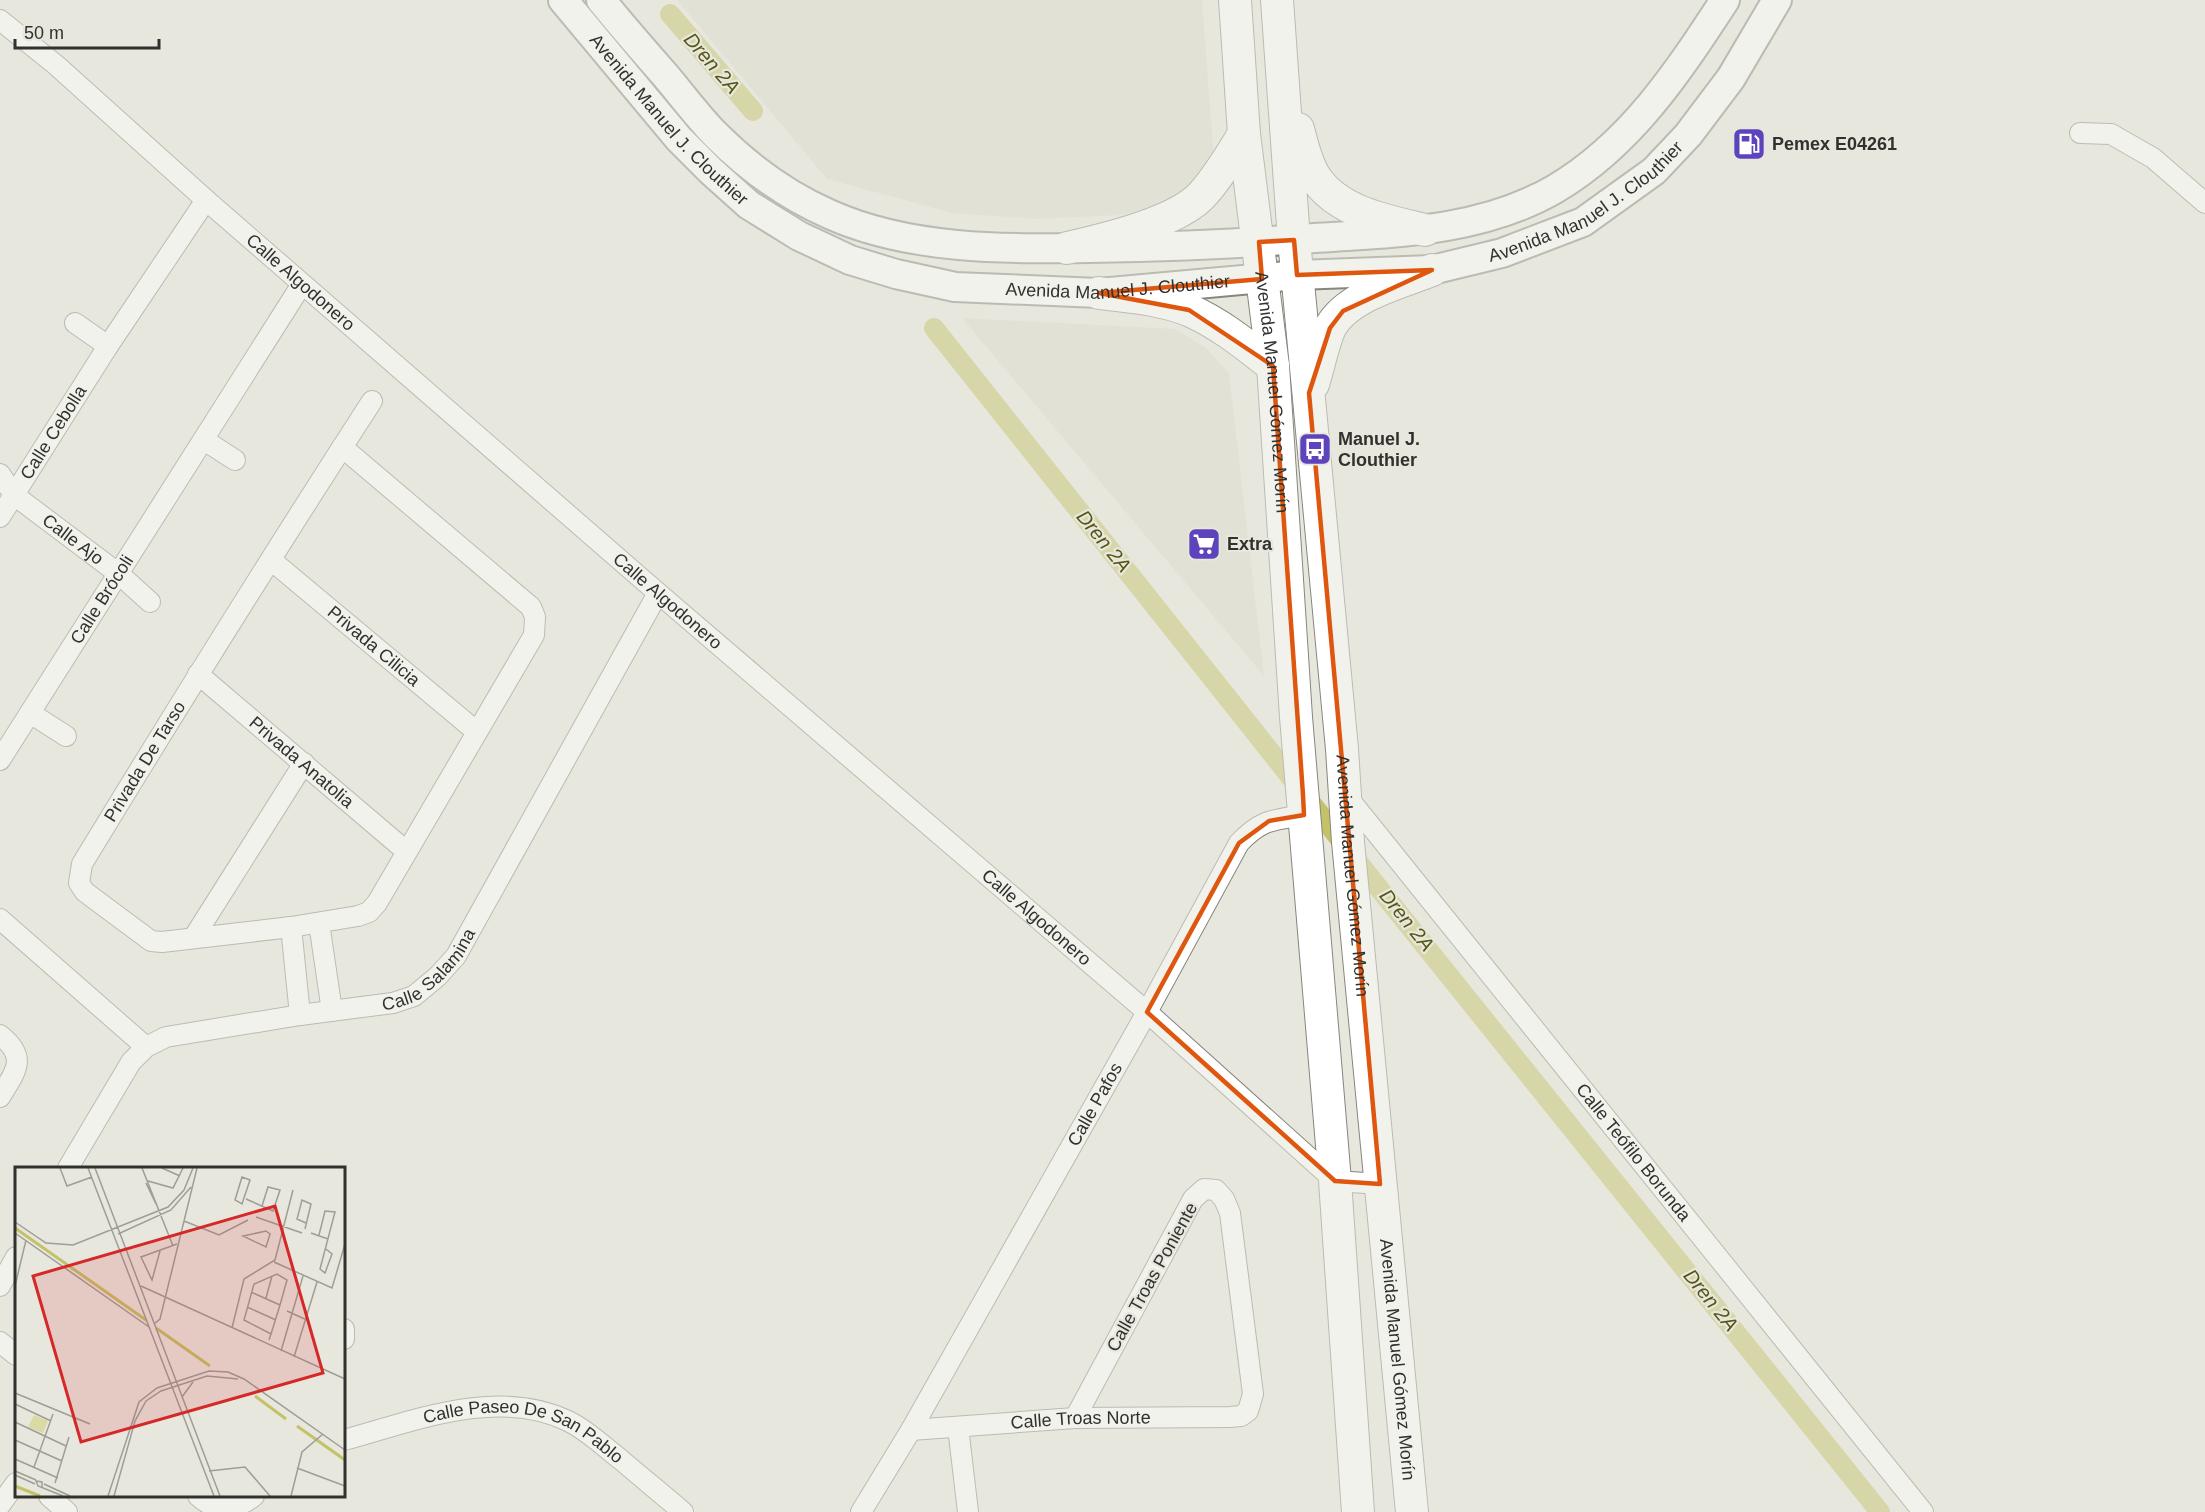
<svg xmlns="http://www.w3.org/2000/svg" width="2205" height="1512" viewBox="0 0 2205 1512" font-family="Arial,sans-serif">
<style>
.built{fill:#dadaca}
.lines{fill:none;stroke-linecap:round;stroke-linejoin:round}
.canal{stroke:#c4c268;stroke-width:20}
.minor-casing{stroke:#86867e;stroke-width:22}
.secondary-casing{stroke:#86867e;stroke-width:32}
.primary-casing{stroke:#86867e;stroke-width:34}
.minor{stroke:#fff;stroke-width:20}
.secondary{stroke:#fff;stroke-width:28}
.primary{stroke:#fff;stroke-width:32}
.marked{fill:none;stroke:#df570e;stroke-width:4.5;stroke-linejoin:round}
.labels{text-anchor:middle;stroke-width:4.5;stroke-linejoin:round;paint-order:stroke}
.street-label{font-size:18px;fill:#31312e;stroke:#e7e7de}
.poi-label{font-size:18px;font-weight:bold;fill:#31312e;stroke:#e7e7de;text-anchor:start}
.water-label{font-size:20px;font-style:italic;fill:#575511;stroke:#e7e7de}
.inset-river{fill:none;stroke:#c4c268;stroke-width:3}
.inset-road{fill:none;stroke:#9e9e98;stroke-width:1.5}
.view{fill:#d62828;fill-opacity:0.15;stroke:#d62828;stroke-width:3}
.inset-edge{fill:none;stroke:#31312e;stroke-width:3}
</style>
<rect width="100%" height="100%" fill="#e7e7de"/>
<path class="built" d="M677,0H1202L1214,159L1190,189L1167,203L1122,215L1036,219L952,213L827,179Z
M962,318L1176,329L1206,348L1229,373L1264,676Z"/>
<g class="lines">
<path class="canal" d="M670,14L753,111
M934,328L1393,906L1880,1512"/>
<defs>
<g id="minor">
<path id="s1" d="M0,20L56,65L206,200L658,593L1147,1012L1335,1181L1380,1184"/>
<path d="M2080,133L2111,134L2153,158L2205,203"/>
<path d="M75,323L108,346"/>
<path d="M204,440L235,460"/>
<path id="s2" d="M342,447L531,607L535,617L534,635L377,903L369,912L358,916L291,927L162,942L151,941L85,892L79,883L82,864C177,708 273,554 372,401"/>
<path id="s3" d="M0,474L14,495L119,574L150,602"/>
<path id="s4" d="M0,517L108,346L206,200"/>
<path id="s5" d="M271,560L477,732"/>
<path id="s6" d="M198,674L406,851"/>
<path d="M30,713L66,736"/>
<path id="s7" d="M0,760L302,284"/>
<path id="s8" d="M1345,794L1923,1512"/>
<path d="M0,919L146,1047"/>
<path d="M319,923L332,1011"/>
<path d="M291,927L300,1015"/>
<path d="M194,937L304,763"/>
<path d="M0,1035C29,1058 15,1072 0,1097"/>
<path id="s9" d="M68,1168L131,1062L146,1047L166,1037L300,1015L393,1003L414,996L438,976L456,956L658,593"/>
<path d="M0,1286L16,1257"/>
<path d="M344,1329V1339"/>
<path d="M0,1342L16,1355"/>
<path d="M958,1427L968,1512"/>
<path id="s10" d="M911,1430L1075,1418L1230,1417L1241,1416L1248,1411L1253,1394L1230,1213L1224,1199L1216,1190L1204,1189L1193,1199L1075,1418"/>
<path id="s11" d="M344,1440C414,1421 497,1387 568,1421C587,1430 603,1446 620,1459C641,1477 662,1494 683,1512"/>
<path d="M49,1496L67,1512"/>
<path d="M198,1496C215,1512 237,1510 254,1496"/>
<path d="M0,1505L16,1483"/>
<path id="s12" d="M861,1512L911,1430L1147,1012L1239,843C1262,819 1273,820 1304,815"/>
</g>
<g id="secondary">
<path id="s13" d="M563,0L679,139L711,171L749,205L799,236L850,260L896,274L955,287L1099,293L1297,275L1432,270L1502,253L1583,222L1654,171L1688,135L1731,78L1777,0"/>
<path d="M601,0C622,26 643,50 665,75C682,95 698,117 716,135C748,167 788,196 829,214C909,250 1003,249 1088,248C1154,247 1220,245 1286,240C1376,233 1474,236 1555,189C1631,144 1678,72 1725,0"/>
</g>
<g id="primary">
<path id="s14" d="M1235,0L1244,134L1273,366L1296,717L1335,1181L1358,1512"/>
<path id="s15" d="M1277,0L1294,240L1342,749L1348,842L1412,1512"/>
<path d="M1298,129C1302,144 1306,163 1315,177C1337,212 1387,221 1425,230"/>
<path d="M1067,248C1103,240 1176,222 1201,196C1218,178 1231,155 1244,134"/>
<path d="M1099,293C1130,297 1163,299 1191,311C1222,325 1247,346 1273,366"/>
<path d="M1313,384C1318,369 1324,339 1331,326C1349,295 1400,283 1432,270"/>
</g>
</defs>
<use href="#minor" class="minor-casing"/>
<use href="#secondary" class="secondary-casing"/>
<use href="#primary" class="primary-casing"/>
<use href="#minor" class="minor"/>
<use href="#secondary" class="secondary"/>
<use href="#primary" class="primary"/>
</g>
<path d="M0 0H2205V1512H0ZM1294,240L1297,275L1432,270L1343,311L1330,328L1309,393L1380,1184L1335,1181L1147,1012L1239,843L1269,821L1304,815L1303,795L1273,366L1189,310L1099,293L1262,279L1259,242Z" fill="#e7e7de" fill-opacity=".55" fill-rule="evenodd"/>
<path class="marked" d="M1294,240L1297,275L1432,270L1343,311L1330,328L1309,393L1380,1184L1335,1181L1147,1012L1239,843L1269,821L1304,815L1303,795L1273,366L1189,310L1099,293L1262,279L1259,242Z"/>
<defs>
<symbol id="fuel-square" viewBox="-11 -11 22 22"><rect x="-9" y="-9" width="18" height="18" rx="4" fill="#5d44bc" stroke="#e7e7de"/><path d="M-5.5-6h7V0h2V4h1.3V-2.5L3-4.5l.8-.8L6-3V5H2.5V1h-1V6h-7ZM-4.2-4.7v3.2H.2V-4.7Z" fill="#fff"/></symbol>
<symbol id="bus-square" viewBox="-11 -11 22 22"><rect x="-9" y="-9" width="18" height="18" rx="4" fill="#5d44bc" stroke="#e7e7de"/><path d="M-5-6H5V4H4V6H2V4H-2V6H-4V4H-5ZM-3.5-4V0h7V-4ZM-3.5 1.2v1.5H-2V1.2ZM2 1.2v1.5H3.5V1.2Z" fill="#fff"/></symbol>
<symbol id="supermarket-square" viewBox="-11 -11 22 22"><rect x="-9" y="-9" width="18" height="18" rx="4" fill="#5d44bc" stroke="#e7e7de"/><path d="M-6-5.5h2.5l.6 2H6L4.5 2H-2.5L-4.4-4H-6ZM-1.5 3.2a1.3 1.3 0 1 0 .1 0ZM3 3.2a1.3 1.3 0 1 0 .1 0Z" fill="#fff"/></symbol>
</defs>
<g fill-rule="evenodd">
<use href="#fuel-square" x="1730" y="125" width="38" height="38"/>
<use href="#bus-square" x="1296" y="430" width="38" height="38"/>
<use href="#supermarket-square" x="1185" y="525" width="38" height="38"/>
</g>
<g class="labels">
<g class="street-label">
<text dy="6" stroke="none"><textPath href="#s13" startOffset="160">Avenida Manuel J. Clouthier</textPath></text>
<text dy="6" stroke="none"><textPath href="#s13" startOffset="1150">Avenida Manuel J. Clouthier</textPath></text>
<text dy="6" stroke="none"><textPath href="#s1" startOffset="399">Calle Algodonero</textPath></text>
<text dy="6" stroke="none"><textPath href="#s13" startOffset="664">Avenida Manuel J. Clouthier</textPath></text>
<text dy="6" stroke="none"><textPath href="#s14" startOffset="394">Avenida Manuel Gómez Morín</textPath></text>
<text dy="6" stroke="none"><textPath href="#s4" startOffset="100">Calle Cebolla</textPath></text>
<text dy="6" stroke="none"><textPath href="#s3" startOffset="99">Calle Ajo</textPath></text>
<text dy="6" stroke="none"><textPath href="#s7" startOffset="190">Calle Brócoli</textPath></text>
<text dy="6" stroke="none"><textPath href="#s1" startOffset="885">Calle Algodonero</textPath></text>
<text dy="6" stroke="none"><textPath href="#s5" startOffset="134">Privada Cilicia</textPath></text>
<text dy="6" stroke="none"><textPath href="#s2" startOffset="1052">Privada De Tarso</textPath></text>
<text dy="6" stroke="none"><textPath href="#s6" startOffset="136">Privada Anatolia</textPath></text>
<text dy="6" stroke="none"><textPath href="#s15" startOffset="879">Avenida Manuel Gómez Morín</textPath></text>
<text dy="6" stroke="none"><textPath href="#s1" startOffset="1371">Calle Algodonero</textPath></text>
<text dy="6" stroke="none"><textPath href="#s9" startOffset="446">Calle Salamina</textPath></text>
<text dy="6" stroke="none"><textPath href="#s12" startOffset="470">Calle Pafos</textPath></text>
<text dy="6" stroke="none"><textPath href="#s8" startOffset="460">Calle Teófilo Borunda</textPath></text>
<text transform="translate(1152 1277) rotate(-61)" y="6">Calle Troas Poniente</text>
<text dy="6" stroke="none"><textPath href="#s15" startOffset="1365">Avenida Manuel Gómez Morín</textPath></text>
<text dy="6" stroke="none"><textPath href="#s10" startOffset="170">Calle Troas Norte</textPath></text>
<text dy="6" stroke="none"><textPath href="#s11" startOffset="189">Calle Paseo De San Pablo</textPath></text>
</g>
<g class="poi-label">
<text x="1772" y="150">Pemex E04261</text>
<text x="1338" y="445">Manuel J.<tspan x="1338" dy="21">Clouthier</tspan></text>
<text x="1227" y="550">Extra</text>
</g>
<g class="water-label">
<text transform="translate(712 63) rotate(49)" y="7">Dren 2A</text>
<text transform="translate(1104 541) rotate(51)" y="7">Dren 2A</text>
<text transform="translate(1407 920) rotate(51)" y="7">Dren 2A</text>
<text transform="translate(1711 1300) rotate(51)" y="7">Dren 2A</text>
</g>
</g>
<g transform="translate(15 1167)">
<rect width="330" height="330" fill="#e7e7de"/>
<path d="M19,248L33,254L28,266L13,260Z" fill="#dbdaa3"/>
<path class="inset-river" d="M0,61L131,153M141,161L195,199M240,229L271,252M282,259L330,293M0,319L25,329"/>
<path class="inset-road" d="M45,1L52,19L77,10M73,1L199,329M80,1L205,329M127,1L158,79M147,1L165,9M227,10L235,13L227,37L220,33ZM133,14L158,21L168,1M131,16L141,37M231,32L258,44L265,23L253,20L247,39M241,50L287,66M169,54L204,68L233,53M0,55L31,76L58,78L153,40L169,23L178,1M290,62L296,37L287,33L282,52L291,56M251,64L255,67L251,80L228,69ZM0,66L134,160M296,66L313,72M103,67L156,43L176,20M304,68L310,44L320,45L305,102L310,106L317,87L311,82M145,84L137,113L126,90L162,77M259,95L317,121L330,77M0,119L11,73M126,119L330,212M236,125L265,138M251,131L257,109M232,140L261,153M272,144L294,154M139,157L145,152L182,1M217,161L229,112L260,93L278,23M254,173L256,167L265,138L272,113L262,107L239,117L229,153L256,167M266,184L288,109M279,190L302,115M0,226L75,257M167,230L178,215M0,237L36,254M0,255L51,279M0,273L47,294M0,292L43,311M19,300L38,247M282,301L330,319M0,304L21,313M194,304L230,300L255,329M0,308L20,317M40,316L54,270M29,317L55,329M27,320V315L21,314L23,319L48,329M93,329L124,235L142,221L194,204L213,205L229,212L330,283M99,329L120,254L131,234L146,224L192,209L223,212M276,329L287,285L308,267"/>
<path class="view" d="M260,39L308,206L66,275L18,109Z"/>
<rect width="330" height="330" class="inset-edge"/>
</g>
<path d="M15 39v9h144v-9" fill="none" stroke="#31312e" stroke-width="3"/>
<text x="24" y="39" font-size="18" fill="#31312e" stroke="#e7e7de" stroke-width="4.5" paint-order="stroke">50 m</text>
</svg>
